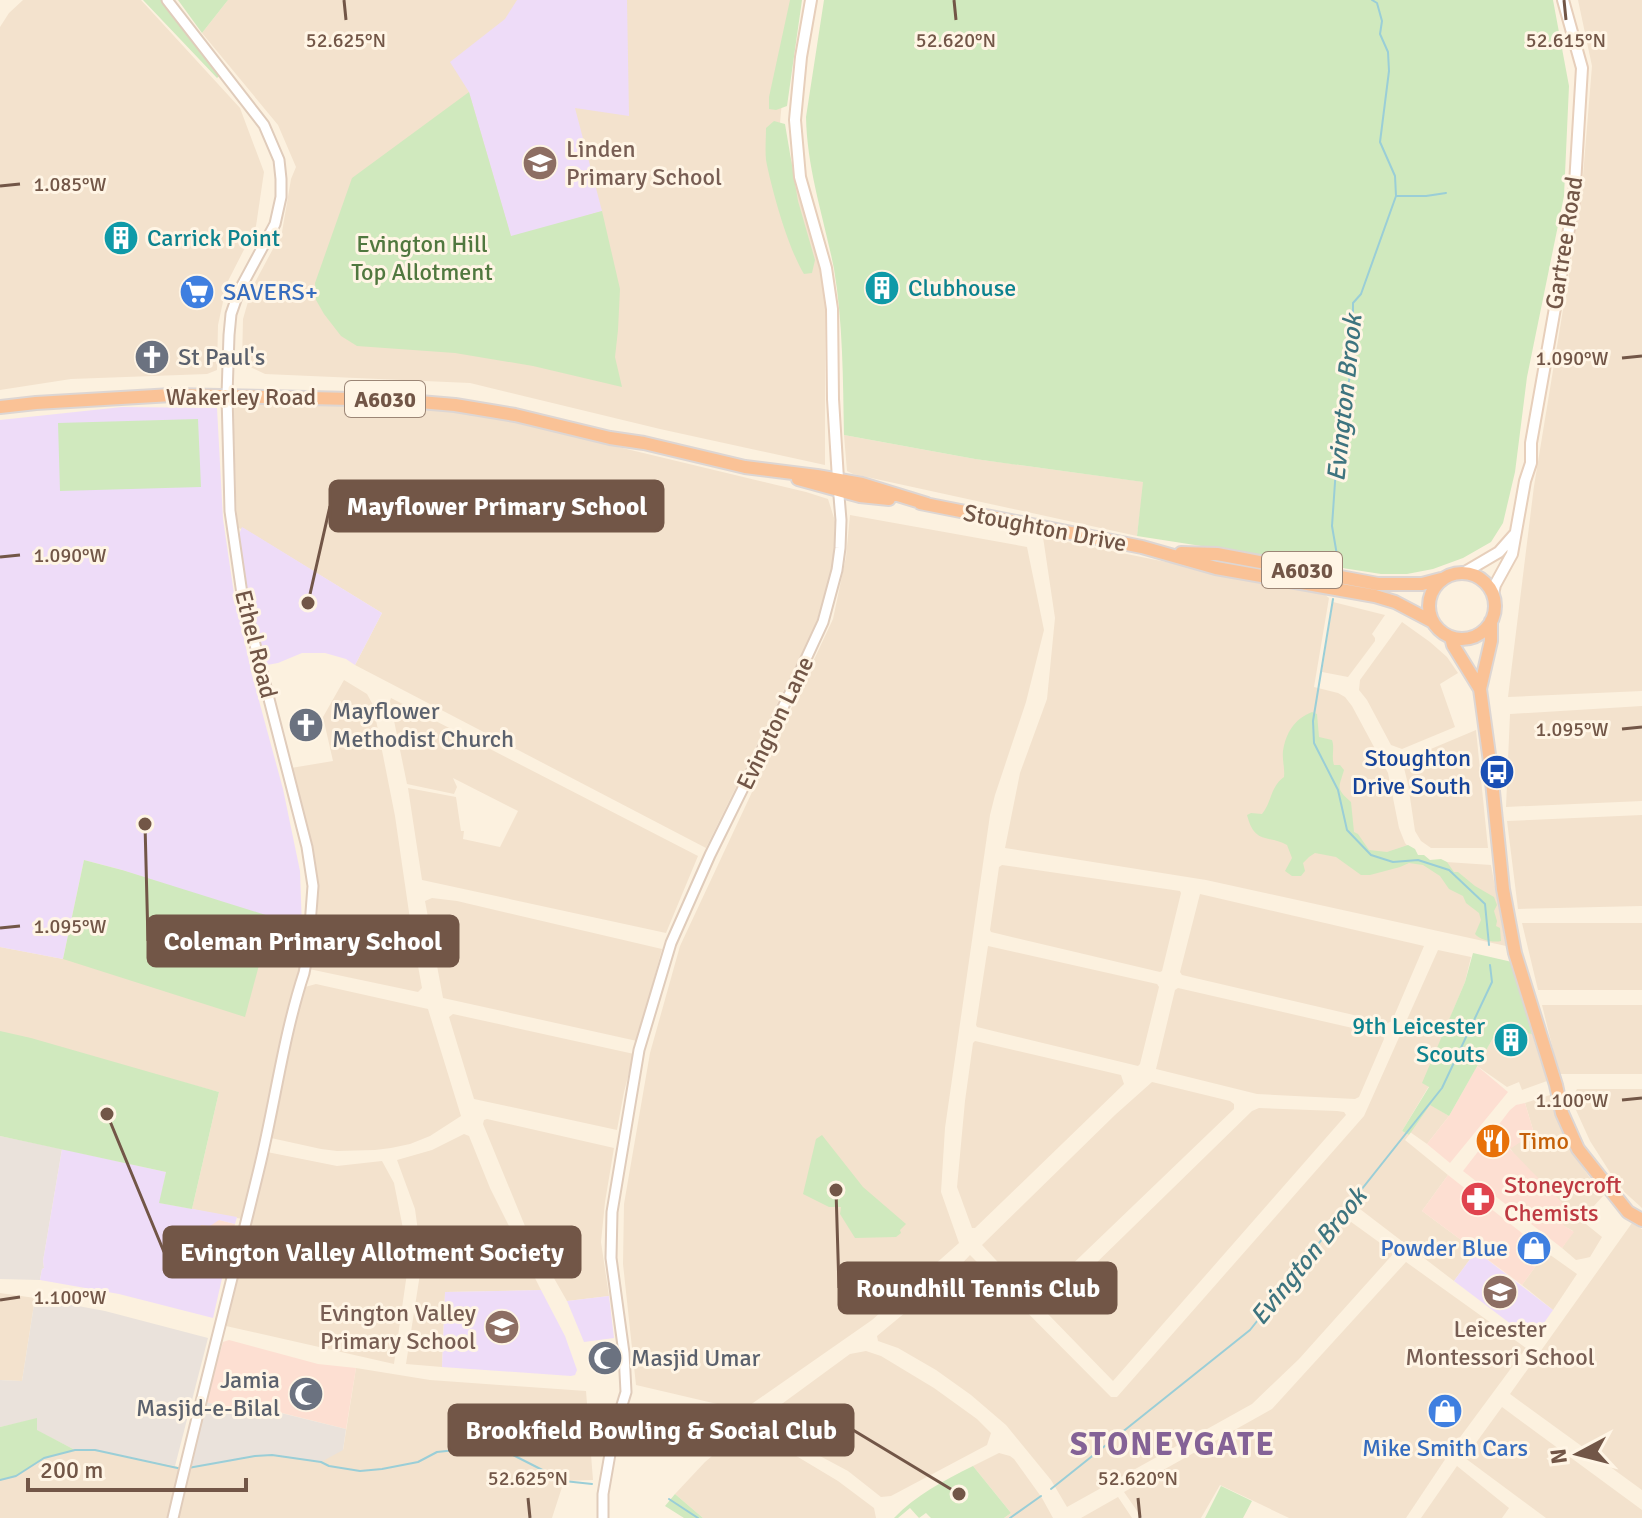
<svg xmlns="http://www.w3.org/2000/svg" width="1642" height="1518" viewBox="0 0 1642 1518" font-family="Signika,sans-serif">
<style>
.residential{fill:#f3e2cd}
.commercial{fill:#fddfd2}
.industrial{fill:#eae2db}
.education{fill:#eedcf8}
.green{fill:#d0e9be}
.lines{fill:none;stroke-linecap:round;stroke-linejoin:round}
.stream{stroke:#9aced7;stroke-width:2}
.tertiary-casing{stroke:#e0ccbb;stroke-width:13}
.secondary-casing{stroke:#e7cfbb;stroke-width:14}
.trunk-casing{stroke:#ddd6d3;stroke-width:16}
.tertiary{stroke:#fff;stroke-width:9}
.secondary{stroke:#fff;stroke-width:10}
.trunk{stroke:#fac296;stroke-width:12}
.ticks{fill:none;stroke:#725647;stroke-width:3}
.labels{text-anchor:middle;stroke-width:6;stroke-linejoin:round;paint-order:stroke}
.shield{fill:#fff5e5;stroke:#9c8676;stroke-width:2}
.shield-label{font-size:22px;font-weight:bold;fill:#725647}
.education-label{font-size:24px;fill:#785e54;stroke:#fff5e5;text-anchor:start}
.culture-label{font-size:24px;fill:#0d838f;stroke:#fff5e5;text-anchor:start}
.street-label{font-size:24px;fill:#725647;stroke:#fff5e5}
.park-label{font-size:24px;fill:#50783f;stroke:#fff5e5}
.shop-label{font-size:24px;fill:#366cbe;stroke:#fff5e5;text-anchor:start}
.worship-label{font-size:24px;fill:#5b616d;stroke:#fff5e5;text-anchor:start}
.transit-label{font-size:24px;fill:#164399;stroke:#fff5e5;text-anchor:end}
.food-label{font-size:24px;fill:#c56008;stroke:#fff5e5;text-anchor:start}
.health-label{font-size:24px;fill:#be3a42;stroke:#fff5e5;text-anchor:start}
.water-label{font-size:26px;font-style:italic;fill:#3e747f;stroke:#fff5e5}
.district-label{font-size:32px;font-weight:bold;letter-spacing:2px;fill:#846296;stroke:#fff5e5}
.ticks-label{font-size:20px;text-anchor:middle;fill:#725647;stroke:#fff5e5;stroke-width:6;stroke-linejoin:round;paint-order:stroke}
.leader{fill:none;stroke:#725647;stroke-width:3}
.callout-dot{fill:#725647;stroke:#fff5e5;stroke-width:3}
.callout{fill:#725647;stroke:#725647;stroke-width:3}
.callout-label{font-size:26px;text-anchor:middle;font-weight:bold;fill:#fff}
</style>
<rect width="100%" height="100%" fill="#fcf1df"/>
<path class="residential" d="M23,0H141L240,108L264,172L256,226L227,283L218,325L217,370L207,374L71,379L0,390V27L9,13Z
M228,0H791L780,123L825,273V465L660,429L470,383L265,374L242,363L243,319L252,288L282,232L291,179L296,167L278,125L202,33Z
M1578,0H1642V691L1508,697L1534,486L1581,200L1592,66Z
M233,402L442,410L502,419L806,492L828,499L835,521L833,567L824,600L813,631L706,848L355,665L382,613L243,528L241,529L237,527Z
M844,435L975,459L1144,482L1137,536L853,474L847,471Z
M850,515L1027,547L1044,630L1026,702L995,795L990,815L945,1128L941,1192L959,1243L872,1320L743,1410L636,1385L623,1264L624,1204L650,1053L680,946L833,619L846,557Z
M1043,537L1324,594L1329,598L1314,687L1338,693L1345,697L1352,706L1388,773L1399,828L1405,843L1416,855L1431,861L1491,865L1506,946L1206,880L1005,848L1020,773L1047,699L1055,618Z
M1333,602L1385,615L1372,634L1375,638V641L1348,677L1322,672Z
M1402,622L1430,642L1447,657L1458,673L1440,684L1455,727L1402,749L1391,745L1367,700L1359,690L1360,680Z
M344,680L367,694L373,705L395,816L412,933L422,988L418,992L309,969L305,987L316,984L428,1009L461,1116L430,1136L410,1144L391,1148L375,1150L337,1151L321,1149L271,1138L267,1152L337,1166L382,1161L394,1183L409,1259L394,1364L226,1326L252,1221L192,1209L219,1092L0,1033V947L63,959L122,870L317,932L318,887L291,768L333,761L323,717Z
M391,698L698,856L666,933L422,880L408,788L456,797L461,831H464L463,839L500,847L518,811L453,778L457,787L454,794L407,784L390,701Z
M1642,706V801L1506,807L1510,714Z
M1476,730L1488,848H1431L1421,841L1415,831L1408,784L1404,768L1407,759Z
M1642,815V906L1518,909L1507,821Z
M1002,865L1180,891L1181,893L1162,971L1160,972L991,932L990,930L999,867Z
M1200,894L1424,946L1392,1021L1388,1023L1182,975L1180,972Z
M432,898L457,901L662,949L637,1041L443,998L425,901Z
M1522,923H1642V990H1538Z
M988,946L1157,984L1159,987L1140,1064L1138,1066L977,1027L976,1025Z
M1438,950L1471,957L1465,982L1423,1083L1429,1086L1402,1131L1409,1135L1405,1140L1448,1175L1422,1211L1476,1251L1454,1281L1356,1206L1347,1219L1394,1253L1299,1359L1252,1404L1067,1507L1051,1480L1006,1425L971,1395L936,1370L898,1348L878,1341L877,1336L953,1273L970,1255L1111,1397H1117L1364,1116Z
M1178,988L1383,1035L1384,1039L1359,1097L1355,1099L1257,1094L1156,1069L1175,990Z
M1542,1005H1642V1074H1559Z
M453,1014L634,1054L624,1092L617,1130L474,1099L449,1017Z
M1497,1031L1532,1034L1547,1081L1522,1090L1519,1082L1507,1087L1477,1066Z
M975,1041L1121,1075L1124,1084L975,1228H972L957,1187L965,1101L973,1043Z
M1152,1082L1230,1101L1234,1104V1109L1034,1301L982,1245L1115,1115Z
M1577,1089H1642V1208L1620,1188L1590,1141L1571,1099Z
M1550,1095L1568,1146L1597,1188L1604,1195L1581,1220L1602,1237L1590,1257L1586,1258L1576,1260L1562,1248L1573,1231L1562,1225L1510,1148L1534,1133L1525,1103Z
M1430,1104L1449,1116L1427,1144L1410,1132Z
M1259,1108L1337,1111L1344,1112L1346,1115L1113,1381L1046,1312L1252,1111Z
M487,1119L614,1148L605,1202L601,1242L609,1296L567,1301L527,1231L483,1124L484,1120Z
M464,1134L469,1136L490,1188L541,1290L445,1292L442,1367L406,1364L422,1261L415,1209L397,1160L432,1150Z
M1632,1223L1642,1229V1490L1510,1394Z
M1546,1252L1577,1274L1553,1310L1522,1285Z
M1406,1262L1526,1348L1458,1440L1406,1518H1289L1220,1485L1201,1518H1142L1124,1492L1272,1409Z
M0,1293L35,1298L22,1381L0,1380Z
M866,1351L881,1356L934,1388L977,1419L991,1433L987,1445L891,1496L881,1497L848,1471L775,1432L789,1423L779,1406L850,1354Z
M356,1368L430,1380L586,1391L593,1480L564,1481L552,1518H0V1480L16,1476L44,1458L75,1450H95L175,1466L184,1469L256,1455L343,1450Z
M1502,1407L1642,1510V1518H1546L1465,1458Z
M739,1433H751L793,1454L838,1481L874,1508L876,1518H703L675,1494L705,1462Z
M999,1453L1010,1456L1014,1459L1042,1498L1053,1518H1004L1011,1513L973,1466Z
M1457,1466L1509,1508L1502,1518H1421Z
M1118,1497L1132,1518H1081Z"/>
<path class="commercial" d="M1477,1066L1508,1092L1450,1163L1427,1144L1449,1116Z
M1525,1103L1534,1133L1510,1149L1573,1214L1563,1225L1574,1232L1562,1248L1463,1171L1510,1110L1516,1105Z
M1448,1175L1546,1252L1522,1285L1422,1211Z
M219,1220L235,1224L226,1261L220,1252L197,1246L201,1224Z
M229,1340L318,1364L356,1368L346,1429L282,1413L280,1419L205,1402L223,1342Z"/>
<path class="industrial" d="M0,1136L62,1149L43,1261L44,1268L42,1269L40,1280L0,1279Z
M35,1298L105,1311L208,1338L175,1466L95,1450H75L36,1430L37,1419L0,1427V1380L22,1381Z
M205,1402L279,1419L281,1413L346,1429L343,1450L321,1462L272,1455L255,1456L220,1464L193,1467L189,1465Z"/>
<path class="education" d="M517,0H627L629,116L575,108L602,211L511,237L469,92L450,62L505,19Z
M122,407L217,408L223,519L234,594L252,675L283,789L300,871L302,928L122,870L84,860L63,959L0,947V420Z
M242,527L382,613L355,665L346,659L325,653H302L278,663L267,665L247,594L238,537Z
M62,1149L166,1172L160,1203L237,1217L235,1224L219,1220L210,1226L201,1225L197,1246L220,1252L226,1261L213,1318L119,1294L40,1280L42,1269L44,1268L43,1261Z
M1476,1251L1553,1310L1532,1340L1454,1281Z
M541,1290L565,1336L577,1370L575,1375L571,1376L442,1367L445,1292Z
M609,1296L614,1338L584,1342L567,1301Z"/>
<path class="green" d="M143,0H165L223,72L217,78Z
M178,0H228L202,33Z
M790,0H802L787,106L776,110L769,109V97Z
M824,0H1553L1569,86L1564,196L1527,377L1515,472L1503,523L1491,542L1463,558L1433,569L1407,574H1381L1137,536L1143,482L975,459L844,435C843,381 843,322 834,269C824,218 807,170 806,117Z
M469,92L511,236L602,211L620,289L618,330L615,357L622,387L533,366L455,353L357,346L341,336L324,314L316,300L315,283L352,178Z
M774,121L785,124L798,201L815,260L812,273L804,274C788,248 772,191 766,160C765,150 766,138 766,128Z
M198,419L201,487L60,491L58,423Z
M1312,712L1317,714L1319,737L1332,740C1335,749 1331,756 1334,765H1340L1344,770C1339,788 1335,788 1351,802L1354,832L1358,834L1369,850L1387,852L1408,845L1415,849L1418,855H1424L1430,860L1441,859L1447,862L1454,872H1458L1475,886L1494,897L1497,905L1494,911L1497,921L1496,926L1500,928L1501,941C1493,943 1480,940 1475,934L1481,920L1479,913L1466,903L1463,896L1449,889L1440,876L1423,865L1409,863L1400,867L1370,875H1361L1336,857L1315,853L1309,857L1303,863L1305,871L1301,876H1292L1285,871L1292,858L1287,845C1269,834 1255,846 1247,815L1251,813L1262,814C1272,802 1270,787 1284,777C1285,768 1282,760 1283,751C1286,733 1294,719 1312,712Z
M84,860L122,870L272,917L245,1017L63,959Z
M1473,953L1512,962L1532,1034L1497,1031L1449,1116L1430,1105L1409,1135L1402,1131L1429,1087L1422,1083L1465,982Z
M0,1031L31,1038L219,1092L192,1209L159,1203L166,1172L0,1136Z
M822,1135L863,1187L906,1224L900,1230L901,1233L896,1237L855,1238L840,1214L841,1207H829L803,1194L816,1139Z
M37,1418V1430L75,1450L45,1458L16,1476L0,1480V1427Z
M973,1466L1011,1513L1004,1518H931L926,1513L919,1518L910,1508L898,1518H894C916,1495 943,1481 973,1466Z
M1221,1486L1252,1501L1243,1518H1205Z
M675,1494L703,1518H684L665,1506Z"/>
<g class="lines">
<path class="stream" d="M1396,196H1426L1446,193
M1338,570V561L1332,526L1336,468L1353,354V303L1361,294L1396,196L1395,176L1380,142L1389,71L1388,52L1380,34L1382,21L1377,3L1372,0
M1333,599L1313,721L1314,743L1338,790L1347,830L1371,855L1393,862L1418,860L1449,870L1485,904L1489,945
M188,1468L255,1456L272,1455L321,1462L329,1466L360,1471L382,1469L418,1462L437,1452L484,1447L513,1455L564,1481L592,1484
M0,1480L16,1476L44,1458L75,1450H95L182,1469
M1051,1489L1250,1330L1442,1088L1492,982L1490,965
M669,1499L698,1518
M1010,1518L1041,1496"/>
<defs>
<path id="tertiary" d="M167,0L264,125L279,160L281,179V197L275,224L239,291L231,314L229,335L227,395L230,511L242,594L307,847L313,886L308,952L304,973C283,1037 275,1104 259,1169C231,1285 200,1401 173,1518
M603,1518V1494L614,1431L626,1392L624,1353L611,1258L612,1212L639,1050L671,943L710,855L792,689L823,622L837,570L840,548L841,520L838,484"/>
<path id="secondary" d="M811,0L801,57L795,120L800,177L826,268L832,309L833,399L838,479
M1465,572L1499,552L1514,535
M1493,594L1495,585L1512,554L1525,481L1531,463V443L1574,201L1582,68L1563,0"/>
<path id="trunk" d="M0,407L36,403L172,395L396,400L455,405L515,415L610,438L644,443L745,467L817,476L862,484L927,504
M798,479L860,496L889,499
M920,503L1142,547L1216,568L1375,596L1395,602L1433,622
M1181,553L1217,554L1378,584H1422L1441,579
M1429 606a33 33 0 1 1 66 0a33 33 0 1 1-66 0Z
M1491,621V641L1480,689L1490,762L1503,889L1515,953L1556,1085L1562,1113L1578,1149L1628,1212L1642,1220
M1451,637L1453,645L1480,689"/>
</defs>
<use href="#tertiary" class="tertiary-casing"/>
<use href="#secondary" class="secondary-casing"/>
<use href="#trunk" class="trunk-casing"/>
<use href="#tertiary" class="tertiary"/>
<use href="#secondary" class="secondary"/>
<use href="#trunk" class="trunk"/>
</g>
<path class="ticks" d="M344,0L346,20M954,0L956,20M1564,0L1566,20M0,186L20,184M1622,358L1642,356M0,557L20,555M1622,729L1642,727M0,928L20,926M1622,1100L1642,1098M0,1300L20,1297M528,1498L530,1518M1138,1498L1140,1518"/>
<defs>
<symbol id="school-disc" viewBox="-11 -11 22 22"><circle r="9.5" fill="#8d6e63" stroke="#fff5e5"/><path d="M0-5L7-2L0 1L-7-2ZM-4 1L0 2.5L4 1V4Q0 6-4 4Z" fill="#fff"/></symbol>
<symbol id="building-disc" viewBox="-11 -11 22 22"><circle r="9.5" fill="#0f9aa8" stroke="#fff5e5"/><path d="M-4-6H4V6H1V3H-1V6H-4ZM-2.5-4.3h1.7v1.8h-1.7ZM.8-4.3h1.7v1.8H.8ZM-2.5-1h1.7V.8h-1.7ZM.8-1h1.7V.8H.8Z" fill="#fff"/></symbol>
<symbol id="supermarket-disc" viewBox="-11 -11 22 22"><circle r="9.5" fill="#3f7fe0" stroke="#fff5e5"/><path d="M-6-5.5h2.5l.6 2H6L4.5 2H-2.5L-4.4-4H-6ZM-1.5 3.2a1.3 1.3 0 1 0 .1 0ZM3 3.2a1.3 1.3 0 1 0 .1 0Z" fill="#fff"/></symbol>
<symbol id="church-disc" viewBox="-11 -11 22 22"><circle r="9.5" fill="#6b7280" stroke="#fff5e5"/><path d="M-1.2-6h2.4v3.5h3.3v2.4h-3.3V6h-2.4V-.1h-3.3v-2.4h3.3Z" fill="#fff"/></symbol>
<symbol id="bus-disc" viewBox="-11 -11 22 22"><circle r="9.5" fill="#1a4fb4" stroke="#fff5e5"/><path d="M-5-6H5V4H4V6H2V4H-2V6H-4V4H-5ZM-3.5-4V0h7V-4ZM-3.5 1.2v1.5H-2V1.2ZM2 1.2v1.5H3.5V1.2Z" fill="#fff"/></symbol>
<symbol id="restaurant-disc" viewBox="-11 -11 22 22"><circle r="9.5" fill="#e8710a" stroke="#fff5e5"/><path d="M-5-6h1v4h1v-4h1v4h1v-4h1v5L-1.5 .5V6h-2V.5L-5-1ZM5-6V6H3V1.5H1.5Q1.5-4 5-6Z" fill="#fff"/></symbol>
<symbol id="pharmacy-disc" viewBox="-11 -11 22 22"><circle r="9.5" fill="#e0444e" stroke="#fff5e5"/><path d="M-2-6h4v4h4v4h-4v4h-4v-4h-4v-4h4Z" fill="#fff"/></symbol>
<symbol id="shop-disc" viewBox="-11 -11 22 22"><circle r="9.5" fill="#3f7fe0" stroke="#fff5e5"/><path d="M-5-2.5h2.3a2.7 3.5 0 0 1 5.4 0H5L5.5 6h-11ZM-1.5-2.5h3a1.5 2.3 0 0 0-3 0Z" fill="#fff"/></symbol>
<symbol id="mosque-disc" viewBox="-11 -11 22 22"><circle r="9.5" fill="#6b7280" stroke="#fff5e5"/><path d="M3.5-4.9A6 6 0 1 0 3.5 4.9A5 5 0 1 1 3.5-4.9Z" fill="#fff"/></symbol>
</defs>
<g fill-rule="evenodd">
<use href="#school-disc" x="520" y="143" width="40" height="40"/>
<use href="#building-disc" x="101" y="218" width="40" height="40"/>
<use href="#building-disc" x="862" y="268" width="40" height="40"/>
<use href="#supermarket-disc" x="177" y="272" width="40" height="40"/>
<use href="#church-disc" x="132" y="337" width="40" height="40"/>
<use href="#church-disc" x="286" y="705" width="40" height="40"/>
<use href="#bus-disc" x="1477" y="752" width="40" height="40"/>
<use href="#building-disc" x="1491" y="1020" width="40" height="40"/>
<use href="#restaurant-disc" x="1473" y="1121" width="40" height="40"/>
<use href="#pharmacy-disc" x="1458" y="1179" width="40" height="40"/>
<use href="#shop-disc" x="1514" y="1228" width="40" height="40"/>
<use href="#school-disc" x="1480" y="1272" width="40" height="40"/>
<use href="#school-disc" x="482" y="1307" width="40" height="40"/>
<use href="#mosque-disc" x="585" y="1338" width="40" height="40"/>
<use href="#mosque-disc" x="286" y="1374" width="40" height="40"/>
<use href="#shop-disc" x="1425" y="1391" width="40" height="40"/>
</g>
<g class="labels">
<g class="shield">
<rect x="345" y="381" width="80" height="36" rx="6"/>
<rect x="1262" y="552" width="80" height="36" rx="6"/>
</g>
<g class="shield-label">
<text x="385" y="407">A6030</text>
<text x="1302" y="578">A6030</text>
</g>
<g class="education-label">
<text x="566" y="157">Linden<tspan x="566" dy="28">Primary School</tspan></text>
<text x="476" y="1321" text-anchor="end">Evington Valley<tspan x="476" dy="28">Primary School</tspan></text>
<text x="1500" y="1337" text-anchor="middle">Leicester<tspan x="1500" dy="28">Montessori School</tspan></text>
</g>
<g class="culture-label">
<text x="147" y="246">Carrick Point</text>
<text x="908" y="296">Clubhouse</text>
<text x="1485" y="1034" text-anchor="end">9th Leicester<tspan x="1485" dy="28">Scouts</tspan></text>
</g>
<g class="street-label">
<text transform="translate(1564 243) rotate(-81)" y="8">Gartree Road</text>
<text x="241" y="405">Wakerley Road</text>
<text transform="translate(1045 528) rotate(11)" y="8">Stoughton Drive</text>
<text transform="translate(256 644) rotate(76)" y="8">Ethel Road</text>
<text transform="translate(775 723) rotate(-64)" y="8">Evington Lane</text>
</g>
<g class="park-label">
<text x="422" y="252">Evington Hill<tspan x="422" dy="28">Top Allotment</tspan></text>
</g>
<g class="shop-label">
<text x="223" y="300">SAVERS+</text>
<text x="1508" y="1256" text-anchor="end">Powder Blue</text>
<text x="1445" y="1456" text-anchor="middle">Mike Smith Cars</text>
</g>
<g class="worship-label">
<text x="178" y="365">St Paul's</text>
<text x="332" y="719">Mayflower<tspan x="332" dy="28">Methodist Church</tspan></text>
<text x="631" y="1366">Masjid Umar</text>
<text x="280" y="1388" text-anchor="end">Jamia<tspan x="280" dy="28">Masjid-e-Bilal</tspan></text>
</g>
<g class="transit-label">
<text x="1471" y="766">Stoughton<tspan x="1471" dy="28">Drive South</tspan></text>
</g>
<g class="food-label">
<text x="1519" y="1149">Timo</text>
</g>
<g class="health-label">
<text x="1504" y="1193">Stoneycroft<tspan x="1504" dy="28">Chemists</tspan></text>
</g>
<g class="water-label">
<text transform="translate(1344 398) rotate(-84)" y="9">Evington Brook</text>
<text transform="translate(1308 1256) rotate(-51)" y="9">Evington Brook</text>
</g>
<g class="district-label">
<text x="1173" y="1455">STONEYGATE</text>
</g>
</g>
<g class="ticks-label">
<text x="346" y="47">52.625°N</text>
<text x="956" y="47">52.620°N</text>
<text x="1566" y="47">52.615°N</text>
<text x="70" y="191">1.085°W</text>
<text x="1572" y="365">1.090°W</text>
<text x="70" y="562">1.090°W</text>
<text x="1572" y="736">1.095°W</text>
<text x="70" y="933">1.095°W</text>
<text x="1572" y="1107">1.100°W</text>
<text x="70" y="1304">1.100°W</text>
<text x="528" y="1485">52.625°N</text>
<text x="1138" y="1485">52.620°N</text>
</g>
<path class="leader" d="M308 603L330 506M145 824L148 941M107 1114L164 1252M836 1190L839 1288M959 1494L853 1430"/>
<g class="callout-dot">
<circle cx="308" cy="603" r="8"/>
<circle cx="145" cy="824" r="8"/>
<circle cx="107" cy="1114" r="8"/>
<circle cx="836" cy="1190" r="8"/>
<circle cx="959" cy="1494" r="8"/>
</g>
<g class="callout">
<rect x="330" y="481" width="333" height="50" rx="8"/>
<rect x="148" y="916" width="310" height="50" rx="8"/>
<rect x="164" y="1227" width="416" height="50" rx="8"/>
<rect x="839" y="1263" width="277" height="50" rx="8"/>
<rect x="449" y="1405" width="404" height="50" rx="8"/>
</g>
<g class="callout-label">
<text x="497" y="515">Mayflower Primary School</text>
<text x="303" y="950">Coleman Primary School</text>
<text x="372" y="1261">Evington Valley Allotment Society</text>
<text x="978" y="1297">Roundhill Tennis Club</text>
<text x="651" y="1439">Brookfield Bowling &amp; Social Club</text>
</g>
<g transform="translate(1578 1454) rotate(263)" stroke="#fff5e5" stroke-width="6" paint-order="stroke">
<path d="M0-6L14 30L0 20L-14 30Z" fill="#725647"/>
<text y="-12" font-size="22" font-weight="bold" text-anchor="middle" fill="#725647">N</text>
</g>
<path d="M28 1478v12h218v-12" fill="none" stroke="#725647" stroke-width="4"/>
<text x="40" y="1478" font-size="24" fill="#725647" stroke="#fff5e5" stroke-width="6" paint-order="stroke">200 m</text>
</svg>
